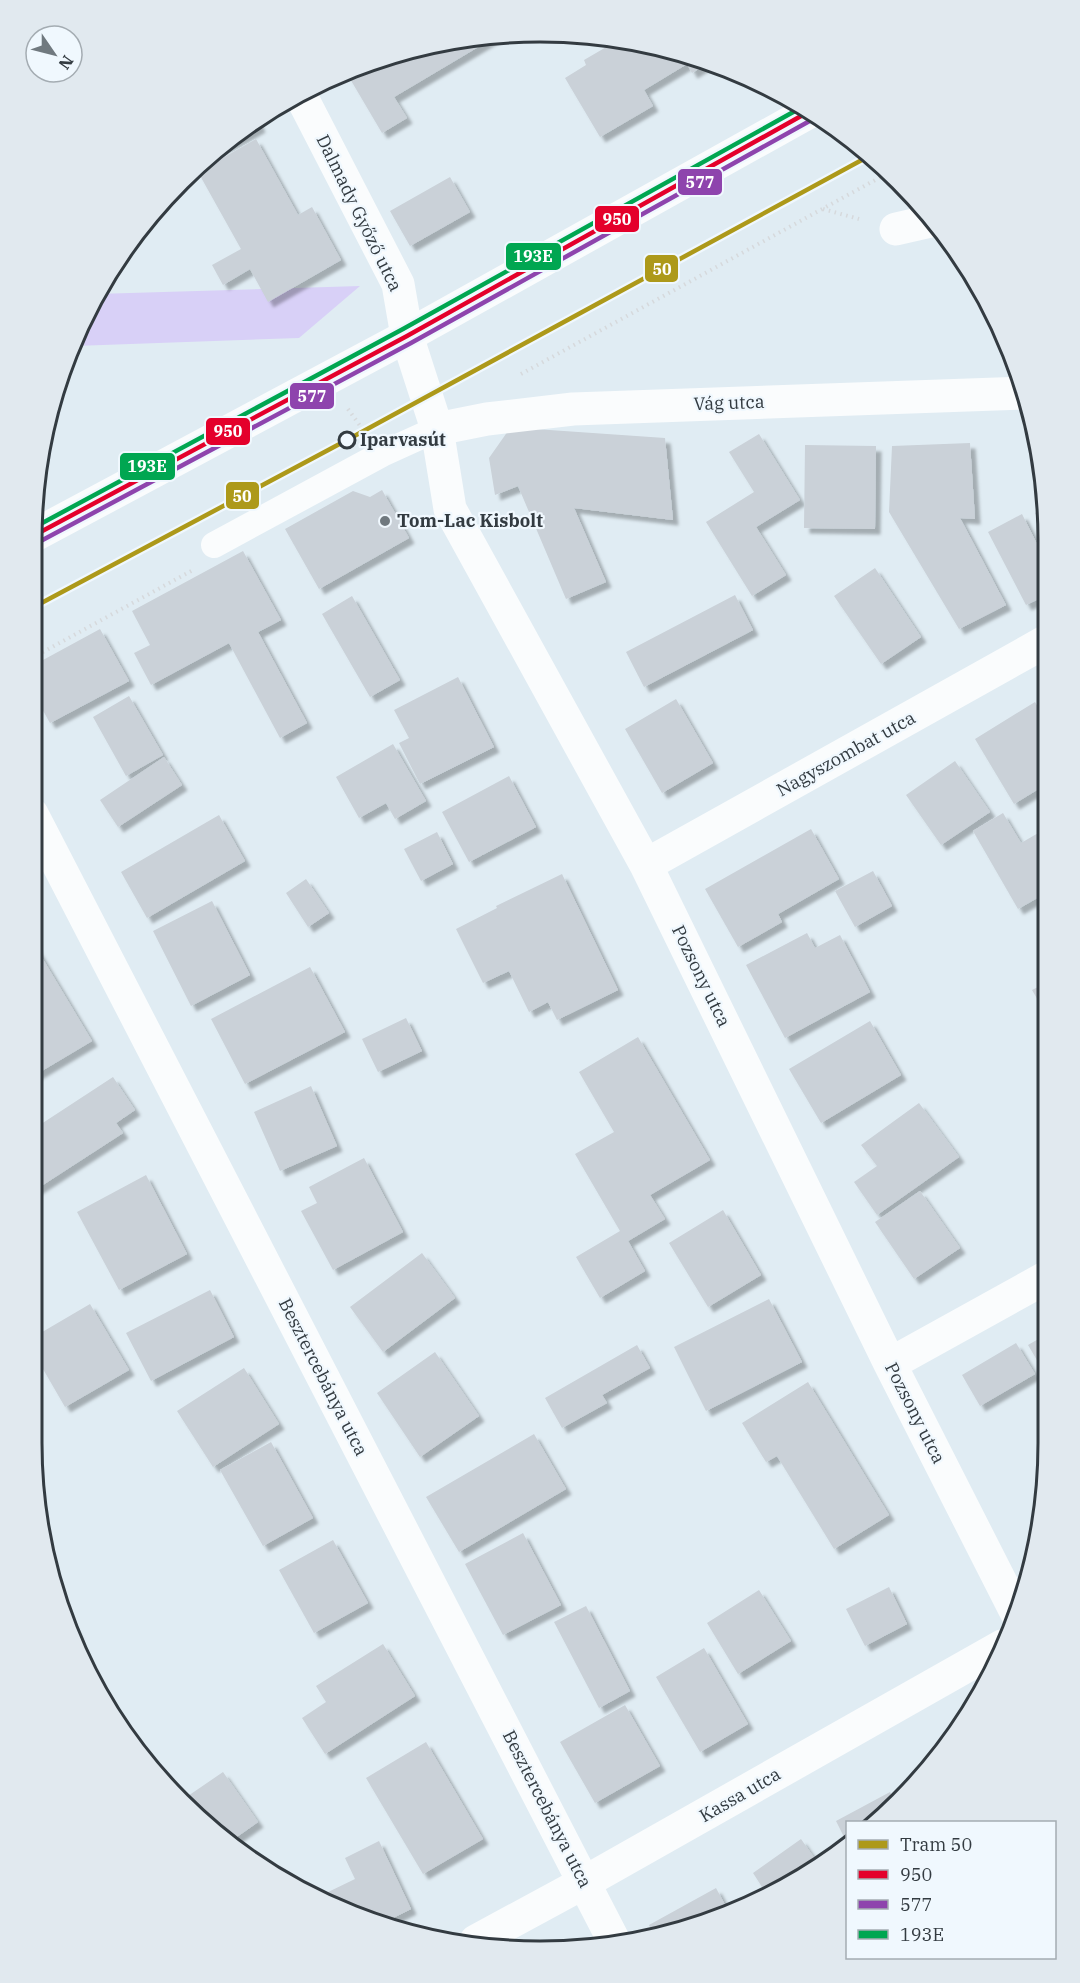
<svg xmlns="http://www.w3.org/2000/svg" width="1080" height="1983" viewBox="0 0 1080 1983" font-family="'IBM Plex Serif',serif">
<style>
.green{fill:#d8d0f7}
.building{fill:#cad1d8;filter:url(#shadow)}
.lines{fill:none;stroke-linecap:round;stroke-linejoin:round}
.path{stroke:#d6d9dc;stroke-width:4;stroke-dasharray:1.5 4.5;stroke-linecap:butt}
.lane{stroke:#fafcfd;stroke-width:26}
.street{stroke:#fafcfd;stroke-width:33}
.secondary{stroke:#fafcfd;stroke-width:33}
.bus-1-casing{stroke:#f0f8fe;stroke-width:9}
.bus-2-casing{stroke:#f0f8fe;stroke-width:9}
.bus-3-casing{stroke:#f0f8fe;stroke-width:9}
.bus-1{stroke:#e4002b;stroke-width:4.5}
.bus-2{stroke:#8e44ad;stroke-width:4.5}
.bus-3{stroke:#00a651;stroke-width:4.5}
.tram-1-casing{stroke:#f0f8fe;stroke-width:9}
.tram-1{stroke:#ad991a;stroke-width:4.5}
.stop-dot{fill:#f0f8fe;stroke:#333b41;stroke-width:3}
.poi-dot{fill:#70797f;stroke:#f0f8fe;stroke-width:2}
.labels{text-anchor:middle;stroke-width:4.5;stroke-linejoin:round;paint-order:stroke}
.street-label{font-size:18px;fill:#333b41;stroke:#f0f8fe}
.stop-label{font-size:18px;font-weight:bold;fill:#333b41;stroke:#f0f8fe;text-anchor:start}
.poi-label{font-size:18px;font-weight:bold;fill:#333b41;stroke:#f0f8fe;text-anchor:start}
.rim{fill:none;stroke:#333b41;stroke-width:3}
.line-badge{stroke:#f0f8fe;stroke-width:2}
.badge-label{font-size:16px;text-anchor:middle;font-weight:bold;fill:#fff}
</style>
<defs>
<filter id="shadow"><feDropShadow dx="5.5" dy="5.5" stdDeviation="1.5" flood-color="#0004"/></filter>
</defs>
<rect width="100%" height="100%" fill="#e0ecf3"/>
<path class="green" d="M360,286L299,338L75,346L96,294Z"/>
<path class="building" d="M500,34L394,97L407,118L382,133L346,72L408,49Z
M620,39L710,62L692,73L687,64L644,90L653,106L600,137L565,78L586,65L584,60Z
M257,120L260,127L214,153L230,137Z
M256,139L298,215L312,207L341,260L268,302L250,269L223,285L212,265L241,249L198,172Z
M450,177L470,212L410,246L390,211Z
M535,429L665,438L673,520L574,508L606,582L566,599L518,486L495,495L489,458L508,431Z
M759,434L800,500L756,527L786,575L752,596L706,522L754,492L729,452Z
M970,443L975,519L960,518L1006,605L959,629L889,512L892,446Z
M805,445L876,446L875,529L804,528Z
M382,490L409,538L319,589L285,529L353,491L370,497Z
M1044,507V530L1035,513Z
M1022,514L1044,558L1045,596L1026,605L988,532Z
M243,551L281,620L258,632L307,723L280,738L229,643L151,685L134,653L150,645L132,611Z
M875,568L921,637L881,664L834,596Z
M735,595L753,630L644,687L626,652Z
M352,596L400,680L370,697L322,614Z
M100,629L129,681L50,723L32,691V666Z
M458,677L494,747L420,784L399,743L409,738L394,710Z
M129,696L163,755L126,776L93,717Z
M676,699L713,763L662,793L625,729Z
M1035,702L1045,718V785L1014,804L975,739Z
M393,744L426,801L395,819L386,803L359,818L336,777Z
M164,757L182,785L118,827L100,800Z
M955,761L990,812L941,845L906,795Z
M509,776L536,827L469,862L442,812Z
M1003,813L1021,843L1040,832L1045,841L1046,893L1018,909L973,831Z
M219,815L245,861L147,918L121,872Z
M811,829L839,879L778,914L782,922L738,947L705,889Z
M437,832L453,864L421,881L404,849Z
M873,871L892,906L855,927L835,891Z
M562,874L618,990L557,1020L548,1002L529,1012L509,971L483,983L456,929L497,908L496,906Z
M306,879L329,913L308,927L286,893Z
M212,901L250,975L191,1006L153,931Z
M807,933L815,948L840,935L870,992L785,1038L746,965Z
M32,941L92,1041L35,1075L32,1069Z
M310,967L345,1032L245,1084L211,1019Z
M1046,983V1014L1032,990Z
M406,1018L422,1051L378,1072L362,1039Z
M870,1021L901,1075L821,1123L789,1069Z
M638,1037L710,1160L650,1195L665,1219L628,1241L645,1271L600,1298L576,1257L620,1231L575,1154L614,1132L579,1072Z
M113,1077L135,1110L116,1123L123,1133L32,1192V1130Z
M311,1086L337,1146L280,1171L254,1112Z
M919,1103L959,1157L877,1215L854,1182L877,1166L861,1145Z
M364,1158L403,1232L333,1270L301,1211L317,1203L309,1187Z
M146,1175L187,1254L119,1290L77,1212Z
M920,1191L960,1248L914,1279L875,1222Z
M723,1210L761,1275L708,1307L669,1243Z
M422,1253L455,1298L383,1352L350,1307Z
M210,1290L234,1337L151,1381L126,1333Z
M769,1299L802,1362L706,1411L674,1347Z
M90,1304L129,1370L65,1407L32,1350V1338Z
M1047,1334V1377L1028,1345Z
M1016,1343L1035,1374L980,1406L962,1375Z
M637,1345L650,1368L602,1395L607,1403L562,1428L545,1398Z
M435,1352L479,1416L420,1457L377,1393Z
M244,1368L279,1424L213,1467L177,1411Z
M808,1382L889,1515L834,1549L777,1456L766,1462L742,1423Z
M534,1434L566,1489L459,1552L426,1497Z
M271,1442L313,1518L263,1546L220,1470Z
M523,1533L561,1605L503,1635L465,1564Z
M333,1540L368,1603L314,1633L279,1570Z
M889,1587L907,1624L865,1646L846,1609Z
M759,1590L791,1641L738,1674L707,1623Z
M58,1600L78,1635L75,1637L59,1607Z
M586,1606L630,1691L599,1708L554,1622Z
M383,1644L415,1696L325,1754L302,1718L326,1702L316,1686Z
M704,1648L748,1724L700,1752L656,1677Z
M625,1705L660,1766L595,1803L560,1742Z
M426,1742L483,1839L423,1874L366,1778Z
M223,1772L258,1822L231,1841L185,1798Z
M890,1792L895,1801L878,1822H848L847,1843L836,1821Z
M801,1839L817,1862L766,1893L753,1873Z
M379,1841L411,1909L383,1923L324,1894L355,1879L345,1858Z
M716,1888L730,1914L652,1932L649,1925Z"/>
<g class="lines">
<path class="path" d="M823,209L859,219
M521,374L888,173
M348,409L361,427
M32,658L193,570"/>
<path class="lane" d="M214,545L382,454L437,429"/>
<path class="street" d="M300,94L398,284L407,336L437,429L450,509L646,865L890,1364L1016,1612
M896,229L931,221
M437,429L487,419L573,409L1022,393
M32,814L614,1941
M646,865L1045,642
M890,1364L1047,1277
M476,1941L585,1882L1002,1646"/>
<path class="secondary" d="M33,536L407,336L811,111"/>
<defs>
<path id="bus-1" d="M33,536L407,336L810,111"/>
<path id="bus-2" d="M37,543L411,343L815,118"/>
<path id="bus-3" d="M33,528L403,329L804,106"/>
</defs>
<use href="#bus-1" class="bus-1-casing"/>
<use href="#bus-2" class="bus-2-casing"/>
<use href="#bus-3" class="bus-3-casing"/>
<use href="#bus-1" class="bus-1"/>
<use href="#bus-2" class="bus-2"/>
<use href="#bus-3" class="bus-3"/>
<defs>
<path id="tram-1" d="M32,608L347,440L871,155"/>
</defs>
<use href="#tram-1" class="tram-1-casing"/>
<use href="#tram-1" class="tram-1"/>
</g>
<circle class="stop-dot" cx="347" cy="440" r="8"/>
<circle class="poi-dot" cx="385" cy="521" r="6"/>
<g class="labels">
<g class="street-label">
<text transform="translate(359 213) rotate(64)" y="6">Dalmady Győző utca</text>
<text transform="translate(729 403) rotate(-2)" y="6">Vág utca</text>
<text transform="translate(846 754) rotate(-29)" y="6">Nagyszombat utca</text>
<text transform="translate(701 976) rotate(64)" y="6">Pozsony utca</text>
<text transform="translate(323 1377) rotate(63)" y="6">Besztercebánya utca</text>
<text transform="translate(915 1413) rotate(63)" y="6">Pozsony utca</text>
<text transform="translate(740 1795) rotate(-30)" y="6">Kassa utca</text>
<text transform="translate(547 1809) rotate(63)" y="6">Besztercebánya utca</text>
</g>
<g class="stop-label">
<text x="360" y="446">Iparvasút</text>
</g>
<g class="poi-label">
<text x="397" y="527">Tom-Lac Kisbolt</text>
</g>
</g>
<path d="M0 0H1080V1983H0ZM540 42H540A498 498 0 0 1 1038 540V1443A498 498 0 0 1 540 1941H540A498 498 0 0 1 42 1443V540A498 498 0 0 1 540 42Z" fill="#e1e9ef" fill-rule="evenodd"/>
<path class="rim" d="M540 42H540A498 498 0 0 1 1038 540V1443A498 498 0 0 1 540 1941H540A498 498 0 0 1 42 1443V540A498 498 0 0 1 540 42Z"/>
<g class="line-badge">
<rect x="677" y="168" width="46" height="28" rx="6" fill="#8e44ad"/>
<rect x="594" y="205" width="46" height="28" rx="6" fill="#e4002b"/>
<rect x="505" y="242" width="57" height="29" rx="6" fill="#00a651"/>
<rect x="644" y="254" width="35" height="29" rx="6" fill="#ad991a"/>
<rect x="289" y="382" width="46" height="28" rx="6" fill="#8e44ad"/>
<rect x="205" y="417" width="46" height="29" rx="6" fill="#e4002b"/>
<rect x="119" y="452" width="57" height="29" rx="6" fill="#00a651"/>
<rect x="225" y="481" width="35" height="29" rx="6" fill="#ad991a"/>
</g>
<g class="badge-label">
<text x="700" y="188">577</text>
<text x="617" y="225">950</text>
<text x="533" y="262">193E</text>
<text x="662" y="275">50</text>
<text x="312" y="402">577</text>
<text x="228" y="437">950</text>
<text x="147" y="472">193E</text>
<text x="242" y="502">50</text>
</g>
<rect x="846" y="1821" width="210" height="138" fill="#f0f8fe" stroke="#a4acb2" stroke-width="1.5"/>
<rect x="858" y="1840" width="30" height="9" fill="#ad991a" stroke="#a4acb2" stroke-width="1.5"/>
<text x="900" y="1851" font-size="18" fill="#333b41">Tram 50</text>
<rect x="858" y="1870" width="30" height="9" fill="#e4002b" stroke="#a4acb2" stroke-width="1.5"/>
<text x="900" y="1881" font-size="18" fill="#333b41">950</text>
<rect x="858" y="1900" width="30" height="9" fill="#8e44ad" stroke="#a4acb2" stroke-width="1.5"/>
<text x="900" y="1911" font-size="18" fill="#333b41">577</text>
<rect x="858" y="1930" width="30" height="9" fill="#00a651" stroke="#a4acb2" stroke-width="1.5"/>
<text x="900" y="1941" font-size="18" fill="#333b41">193E</text>
<g transform="translate(54 54) rotate(125)"><circle r="28" fill="#f0f8fe" stroke="#a4acb2" stroke-width="1.5"/>
<path d="M0-4.5L10 22L0 15L-10 22Z" fill="#70797f"/>
<text y="-9" font-size="16" font-weight="bold" text-anchor="middle" fill="#333b41">N</text>
</g>
</svg>
